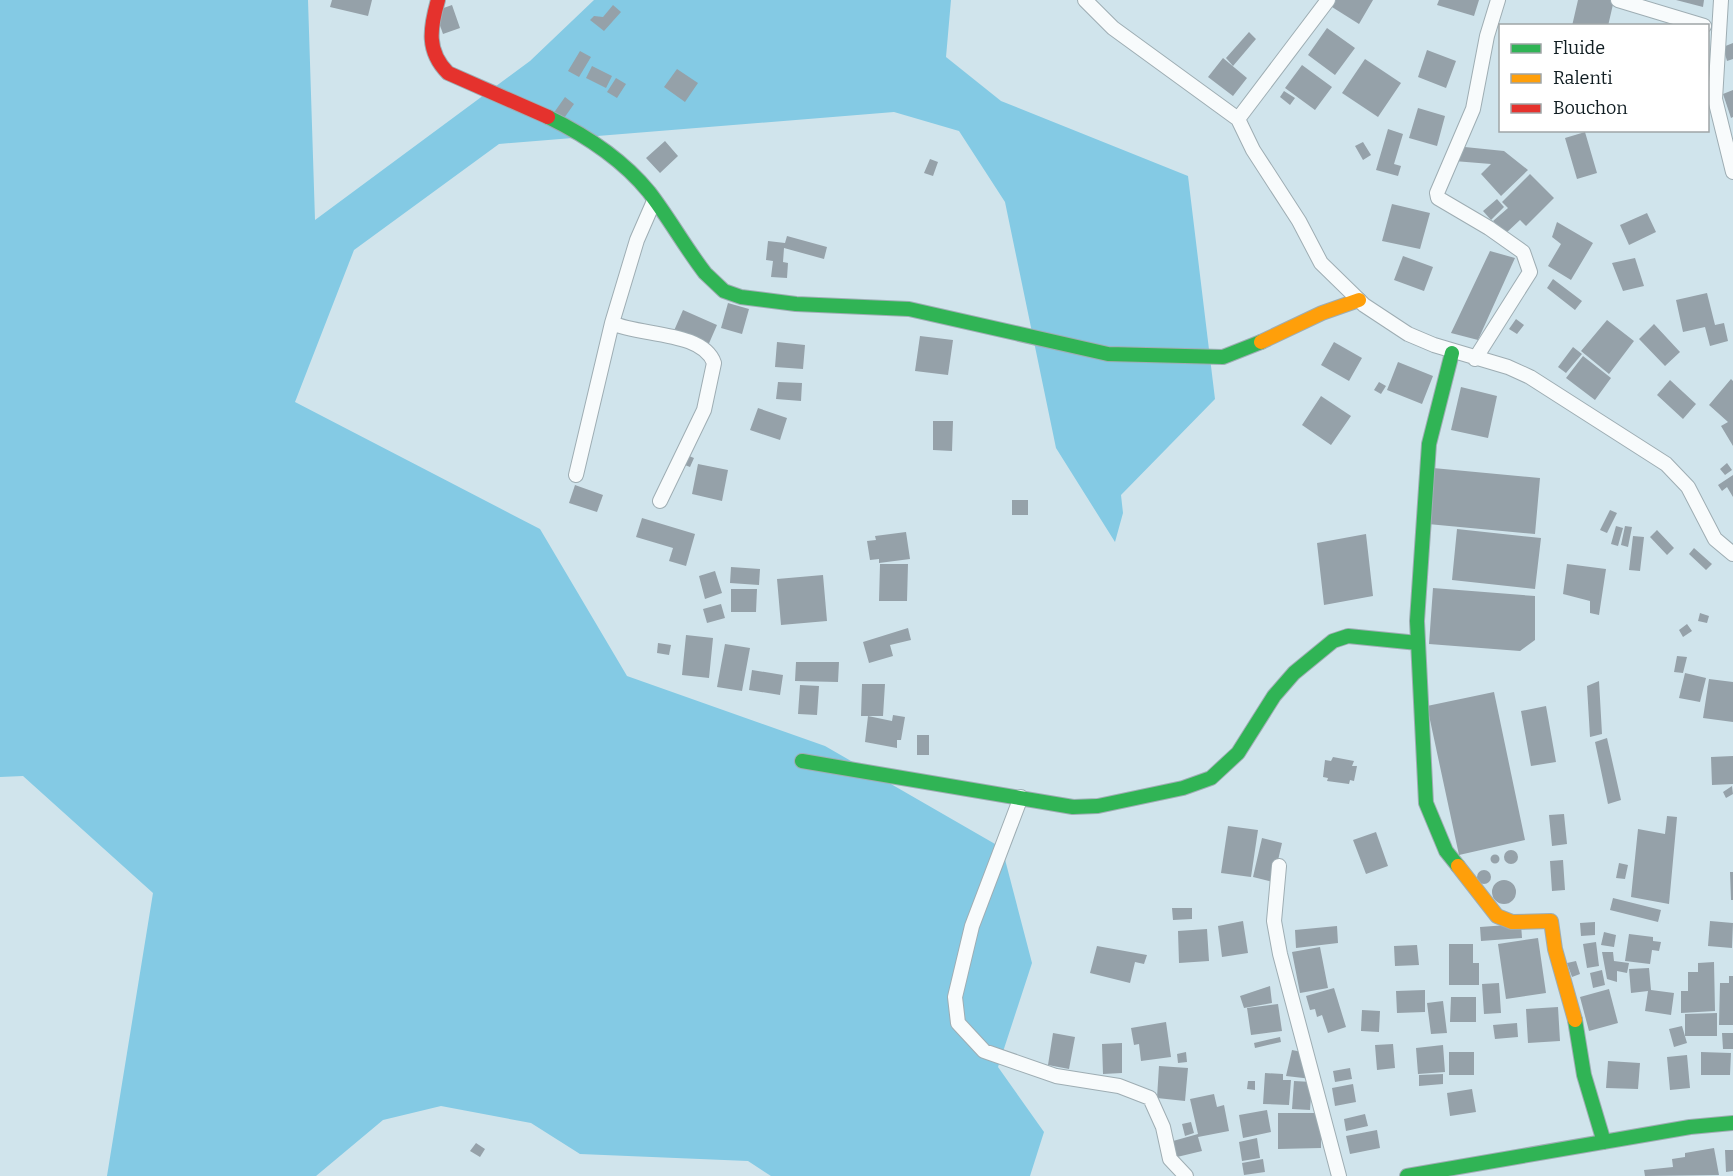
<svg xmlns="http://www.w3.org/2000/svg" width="1733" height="1176" viewBox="0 0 1733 1176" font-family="Bitter,serif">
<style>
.forest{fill:#84cae4}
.building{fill:#95a1a9}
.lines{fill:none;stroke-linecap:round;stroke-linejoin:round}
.street-casing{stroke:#9eadb3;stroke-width:16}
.fast-casing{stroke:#9eadb3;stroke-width:16}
.slow-casing{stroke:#9eadb3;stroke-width:16}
.jam-casing{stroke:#9eadb3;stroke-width:16}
.street{stroke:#f8fbfc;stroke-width:14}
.fast{stroke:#30b455;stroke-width:14}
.slow{stroke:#ff9f0a;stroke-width:14}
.jam{stroke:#e5322d;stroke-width:14}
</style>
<rect width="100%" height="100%" fill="#d0e4ec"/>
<path class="forest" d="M0,0H308L315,220L530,61L594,0H951L946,57L1001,101L1188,176L1215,399L1121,495L1123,513L1115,542L1056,448L1005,202L959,131L894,112L499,144L354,250L295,402L540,529L627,676L825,746L1002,848L1032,963L998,1067L1044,1132L1030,1176H771L748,1161L580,1154L531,1123L441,1106L383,1120L316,1176H107L153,893L23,776L0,777Z"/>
<path class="building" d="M332,0H372L368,16L330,7Z
M1336,0H1373L1359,24L1332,7Z
M1439,0H1479L1474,16L1437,5Z
M1578,0H1614L1608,26H1572Z
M1676,0H1704L1703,7Z
M452,5L460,28L443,34L435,11Z
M613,5L621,12L604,31L590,20L594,16L603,17Z
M1327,28L1355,48L1335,75L1308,55Z
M1249,32L1256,39L1233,66L1226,58Z
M1733,43V59L1727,61L1723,47Z
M1427,50L1456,61L1446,88L1418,77Z
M580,51L591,57L579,77L568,71Z
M1223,58L1247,78L1233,96L1208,77Z
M1365,59L1401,83L1378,117L1342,93Z
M1302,65L1332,87L1315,110L1285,88Z
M592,66L612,76L606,88L586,78Z
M677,69L698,83L685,102L664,87Z
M616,78L626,84L617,98L607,92Z
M1733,90V117L1731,118L1723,94Z
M1284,91L1295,98L1290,105L1280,97Z
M565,97L574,104L562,121L553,114Z
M1418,108L1445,116L1437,146L1409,138Z
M1388,129L1403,134L1394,164L1401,166L1398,176L1376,170Z
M1585,132L1597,173L1577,179L1565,138Z
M665,141L678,156L660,173L646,158Z
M1363,142L1371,155L1363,160L1355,146Z
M1455,146L1504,151L1528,170L1501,196L1481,174L1491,164L1454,161Z
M930,159L938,162L933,176L924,173Z
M1530,174L1554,198L1526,226L1520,220L1505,234L1493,221L1508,208L1502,202Z
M1497,199L1504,207L1491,220L1483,211Z
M1392,204L1430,213L1420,249L1382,241Z
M1647,213L1656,232L1629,245L1620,225Z
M1557,222L1593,243L1571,280L1548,266L1561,244L1552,237Z
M787,236L827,247L824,259L784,248L783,262L788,263L787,278L771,277L773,261L766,260L768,241L785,243Z
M1490,251L1515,258L1478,340L1451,333Z
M1403,256L1433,267L1424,291L1394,280Z
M1635,258L1644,286L1623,291L1612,263Z
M1553,279L1582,301L1575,310L1547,288Z
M1707,293L1715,325L1724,323L1728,341L1710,346L1705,327L1683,332L1676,300Z
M728,303L749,309L742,334L721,328Z
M683,310L717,325L707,348L673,333Z
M1516,319L1524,325L1517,334L1509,329Z
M1607,320L1634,341L1609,374L1581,351Z
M1654,324L1680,352L1665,366L1639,339Z
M920,336L953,340L948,375L915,371Z
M777,342L805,345L803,369L775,367Z
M1334,342L1362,358L1349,381L1321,365Z
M1573,347L1582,354L1566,373L1558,367Z
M1583,356L1611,378L1595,400L1566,378Z
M1398,362L1433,376L1422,404L1387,390Z
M1731,379L1733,381V446L1721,426L1728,422L1709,405Z
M1670,380L1696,404L1683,419L1657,395Z
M778,382L802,383L801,401L776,399Z
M1379,382L1386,386L1381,394L1374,390Z
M1461,387L1497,396L1488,438L1451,430Z
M1321,396L1351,416L1331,445L1302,425Z
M758,408L787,418L780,440L750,430Z
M933,421H953L952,451L933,450Z
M684,454L694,458L690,467L680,463Z
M1727,463L1732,470L1725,475L1720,469Z
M698,464L728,470L722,501L692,494Z
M1433,468L1540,478L1535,534L1428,524Z
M1733,475V497L1727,487L1722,491L1718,485Z
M575,485L603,495L597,512L569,503Z
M1012,500H1028V515H1012Z
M1610,510L1617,513L1607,533L1600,530Z
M642,518L695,534L686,566L669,561L673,548L636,537Z
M1616,526L1623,528L1618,546L1611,544Z
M1625,526L1632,527L1628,547L1621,545Z
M1457,529L1541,538L1535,589L1452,580Z
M1657,530L1674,548L1667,555L1650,537Z
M906,532L910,559L879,563V559L870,560L867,541L876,540L875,536Z
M1366,534L1373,596L1324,605L1317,543Z
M1633,536L1644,537L1640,571L1629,570Z
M1694,548L1712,564L1706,570L1689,554Z
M880,564H908L907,601H879Z
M1567,564L1606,569L1599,615L1590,613V601L1563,594Z
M731,567L760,569L759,585L730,583Z
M715,571L722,593L705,599L699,576Z
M823,575L827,621L781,625L777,579Z
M1433,588L1535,596V640L1520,651L1429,644Z
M731,589H757L756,612H731Z
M721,604L725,618L707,623L703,609Z
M1700,613L1709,616L1707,623L1698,621Z
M1687,624L1692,631L1683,637L1679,630Z
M908,628L911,640L890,645L893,656L869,663L863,642Z
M686,635L713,638L709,678L682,675Z
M658,643L671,645L669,655L657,653Z
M725,644L750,648L742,691L717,687Z
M1677,656L1687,657L1683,673L1674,672Z
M796,662H839L838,682L795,681Z
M752,670L783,675L780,695L749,690Z
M1685,673L1706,678L1700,702L1679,698Z
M1709,679L1733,682V722L1703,718Z
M1599,681L1602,734L1590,737L1587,686Z
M862,684H885L883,716H861Z
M800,685L819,686L817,715L798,714Z
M1494,692L1525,840L1459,855L1427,706Z
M1546,706L1556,762L1531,766L1521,711Z
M893,715L905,717L901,740H897V748L865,742L868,716L892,721Z
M917,735H929V755H917Z
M1607,738L1621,800L1608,804L1595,742Z
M1733,756V784L1712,785L1711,757Z
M1333,757L1354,761L1352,766H1357L1354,781L1350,780L1349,784L1327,781L1328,778L1323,777L1325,760L1331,761Z
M1732,786L1733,794L1726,798L1723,792Z
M1564,814L1567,844L1552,846L1549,815Z
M1667,816L1677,817L1669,904L1631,897L1638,829L1665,834Z
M1228,826L1258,830L1251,877L1221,873Z
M1376,832L1388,866L1366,874L1353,840Z
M1262,838L1282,843L1273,882L1253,877Z
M1504 857a7 7 0 1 1 14 0a7 7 0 1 1-14 0Z
M1490.5 859a4.5 4.5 0 1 1 9 0a4.5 4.5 0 1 1-9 0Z
M1563,860L1565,890L1552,891L1550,861Z
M1619,863L1628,865L1625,879L1616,878Z
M1477 877a7 7 0 1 1 14 0a7 7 0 1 1-14 0Z
M1730,872H1733V900H1731Z
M1492 892a12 12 0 1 1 24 0a12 12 0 1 1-24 0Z
M1613,898L1661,910L1658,922L1610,910Z
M1172,908H1192V919L1173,920Z
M1243,921L1248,953L1222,957L1218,926Z
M1710,921L1733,923L1732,948L1708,946Z
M1595,922V935L1581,936L1580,923Z
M1521,924L1522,938L1481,941L1480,927Z
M1337,926L1338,943L1296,948L1295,930Z
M1207,929L1209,961L1179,963L1178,931Z
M1604,932L1616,935L1614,947L1601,945Z
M1629,934L1653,937V941L1661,942L1659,951L1652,950L1650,964L1625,961Z
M1538,938L1546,993L1506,999L1498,944Z
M1596,942L1599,966L1587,968L1583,944Z
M1449,944H1473V963H1479V985H1449Z
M1417,945L1419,965L1395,966L1394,946Z
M1097,946L1147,955L1144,964L1135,962L1130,983L1090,973Z
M1320,947L1328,988L1300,993L1292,952Z
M1602,952H1613L1614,961L1629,963L1627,973L1617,971V982L1607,979Z
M1576,961L1580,974L1572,977L1567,963Z
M1714,962L1715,1011L1681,1013V991H1688V972H1698V963Z
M1649,968L1651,990L1674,993L1671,1015L1645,1011L1648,991L1631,993L1629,969Z
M1602,970L1605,985L1593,988L1590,973Z
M1729,976H1733V1025H1719L1720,983H1729Z
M1499,983L1501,1013L1484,1014L1482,984Z
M1270,986L1272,1003L1244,1008L1240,996Z
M1334,988L1346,1027L1328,1033L1322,1015L1317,1017L1315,1009L1310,1010L1306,996Z
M1609,989L1618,1023L1589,1031L1580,997Z
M1425,990V1012L1397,1013L1396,991Z
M1451,997H1476V1022H1450Z
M1443,1001L1447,1033L1431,1034L1427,1003Z
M1278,1004L1282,1031L1251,1035L1247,1008Z
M1558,1007L1560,1041L1528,1043L1526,1009Z
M1362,1010L1380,1011L1379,1032L1361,1031Z
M1717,1013V1036H1685V1014Z
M1166,1022L1171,1057L1141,1061L1139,1044L1134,1045L1131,1028Z
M1517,1023L1518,1037L1495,1039L1493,1025Z
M1682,1026L1687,1043L1674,1047L1669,1029Z
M1053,1033L1075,1037L1069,1069L1048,1065Z
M1722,1033H1733V1049H1723Z
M1280,1037L1281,1042L1255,1048L1254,1043Z
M1122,1043V1073L1103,1074L1102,1044Z
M1393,1044L1395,1068L1377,1070L1375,1045Z
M1443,1045L1445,1072L1418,1074L1416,1048Z
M1292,1050L1302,1052L1312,1079L1286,1076Z
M1186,1052L1187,1062L1178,1063L1177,1054Z
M1449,1052H1474V1075H1449Z
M1701,1052L1731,1053L1730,1075H1701Z
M1687,1055L1690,1088L1670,1090L1667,1057Z
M1608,1061L1640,1063L1638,1089L1606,1088Z
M1159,1066L1188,1068L1185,1101L1157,1098Z
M1350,1068L1352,1079L1335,1082L1333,1071Z
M1265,1073L1283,1074V1080H1291L1289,1105L1263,1104Z
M1443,1074V1084L1419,1086V1075Z
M1248,1081H1255V1090L1247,1089Z
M1294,1081L1312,1082L1310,1110L1292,1109Z
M1353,1084L1356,1102L1335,1106L1332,1088Z
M1472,1089L1476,1112L1450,1116L1447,1093Z
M1214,1094L1217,1107L1224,1105L1229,1131L1198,1137L1202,1151L1177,1157L1173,1141L1198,1134L1190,1099Z
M1267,1110L1271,1132L1243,1138L1239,1115Z
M1278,1113H1321V1148L1278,1149Z
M1365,1114L1368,1126L1346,1131L1344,1119Z
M1191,1122L1194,1133L1185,1136L1182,1124Z
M1377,1130L1380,1148L1350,1154L1346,1136Z
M1257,1138L1260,1158L1242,1161L1239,1142Z
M476,1143L485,1149L480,1157L470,1151Z
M1714,1148L1719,1175L1645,1176L1644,1170L1673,1167L1672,1159L1685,1157V1153Z
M1725,1150H1733V1171L1726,1172Z
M1263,1159L1265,1172L1244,1175L1242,1163Z"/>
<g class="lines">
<defs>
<path id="street" d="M1085,0L1113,28L1238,119L1328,0
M1618,0L1704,26
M1721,0L1715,99L1733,172
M1238,119L1253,150L1299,221L1321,263L1364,305L1408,334L1434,345L1508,367L1530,377L1666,464L1688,487L1715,539L1733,554
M654,201L637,240L612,323C639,336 703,331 714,363L704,410L660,501
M1475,359L1530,272L1523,252L1489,228L1438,198L1437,193L1473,109L1487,36L1498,0
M576,475L612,323
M1021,797L972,926L955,997L958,1023L984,1051L1056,1076L1119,1086L1150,1098L1163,1127L1170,1159L1186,1176
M1279,866L1274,921L1280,954L1339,1176"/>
<path id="fast" d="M548,117C585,135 623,160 649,192C669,218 685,247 705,273L724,291L741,297L796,304L909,309L1108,354L1223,357L1261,342
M1452,353L1429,444L1417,621L1426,803L1446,851L1458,866
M802,761L1073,807L1098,806L1183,788L1211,778L1238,753L1274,696L1294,673L1333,641L1348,636L1418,643
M1575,1020L1584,1075L1604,1142
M1407,1176L1690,1127L1733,1123"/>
<path id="slow" d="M1261,342L1322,313L1359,300
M1458,866L1497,916L1512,922L1551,921L1555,949L1575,1020"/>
<path id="jam" d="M438,0C430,28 426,51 448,73L548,117"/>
</defs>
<use href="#street" class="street-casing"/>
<use href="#fast" class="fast-casing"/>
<use href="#slow" class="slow-casing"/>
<use href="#jam" class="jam-casing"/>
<use href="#street" class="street"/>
<use href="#fast" class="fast"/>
<use href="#slow" class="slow"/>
<use href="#jam" class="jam"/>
</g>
<rect x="1499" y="24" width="210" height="108" fill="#ffffff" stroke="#9fa5a7" stroke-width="1.5"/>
<rect x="1511" y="44" width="30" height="9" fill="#30b455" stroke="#9fa5a7" stroke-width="1.5"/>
<text x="1553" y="54" font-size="18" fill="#101d22">Fluide</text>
<rect x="1511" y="74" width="30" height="9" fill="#ff9f0a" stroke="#9fa5a7" stroke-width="1.5"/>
<text x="1553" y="84" font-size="18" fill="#101d22">Ralenti</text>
<rect x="1511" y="104" width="30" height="9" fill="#e5322d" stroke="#9fa5a7" stroke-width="1.5"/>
<text x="1553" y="114" font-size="18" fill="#101d22">Bouchon</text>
</svg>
